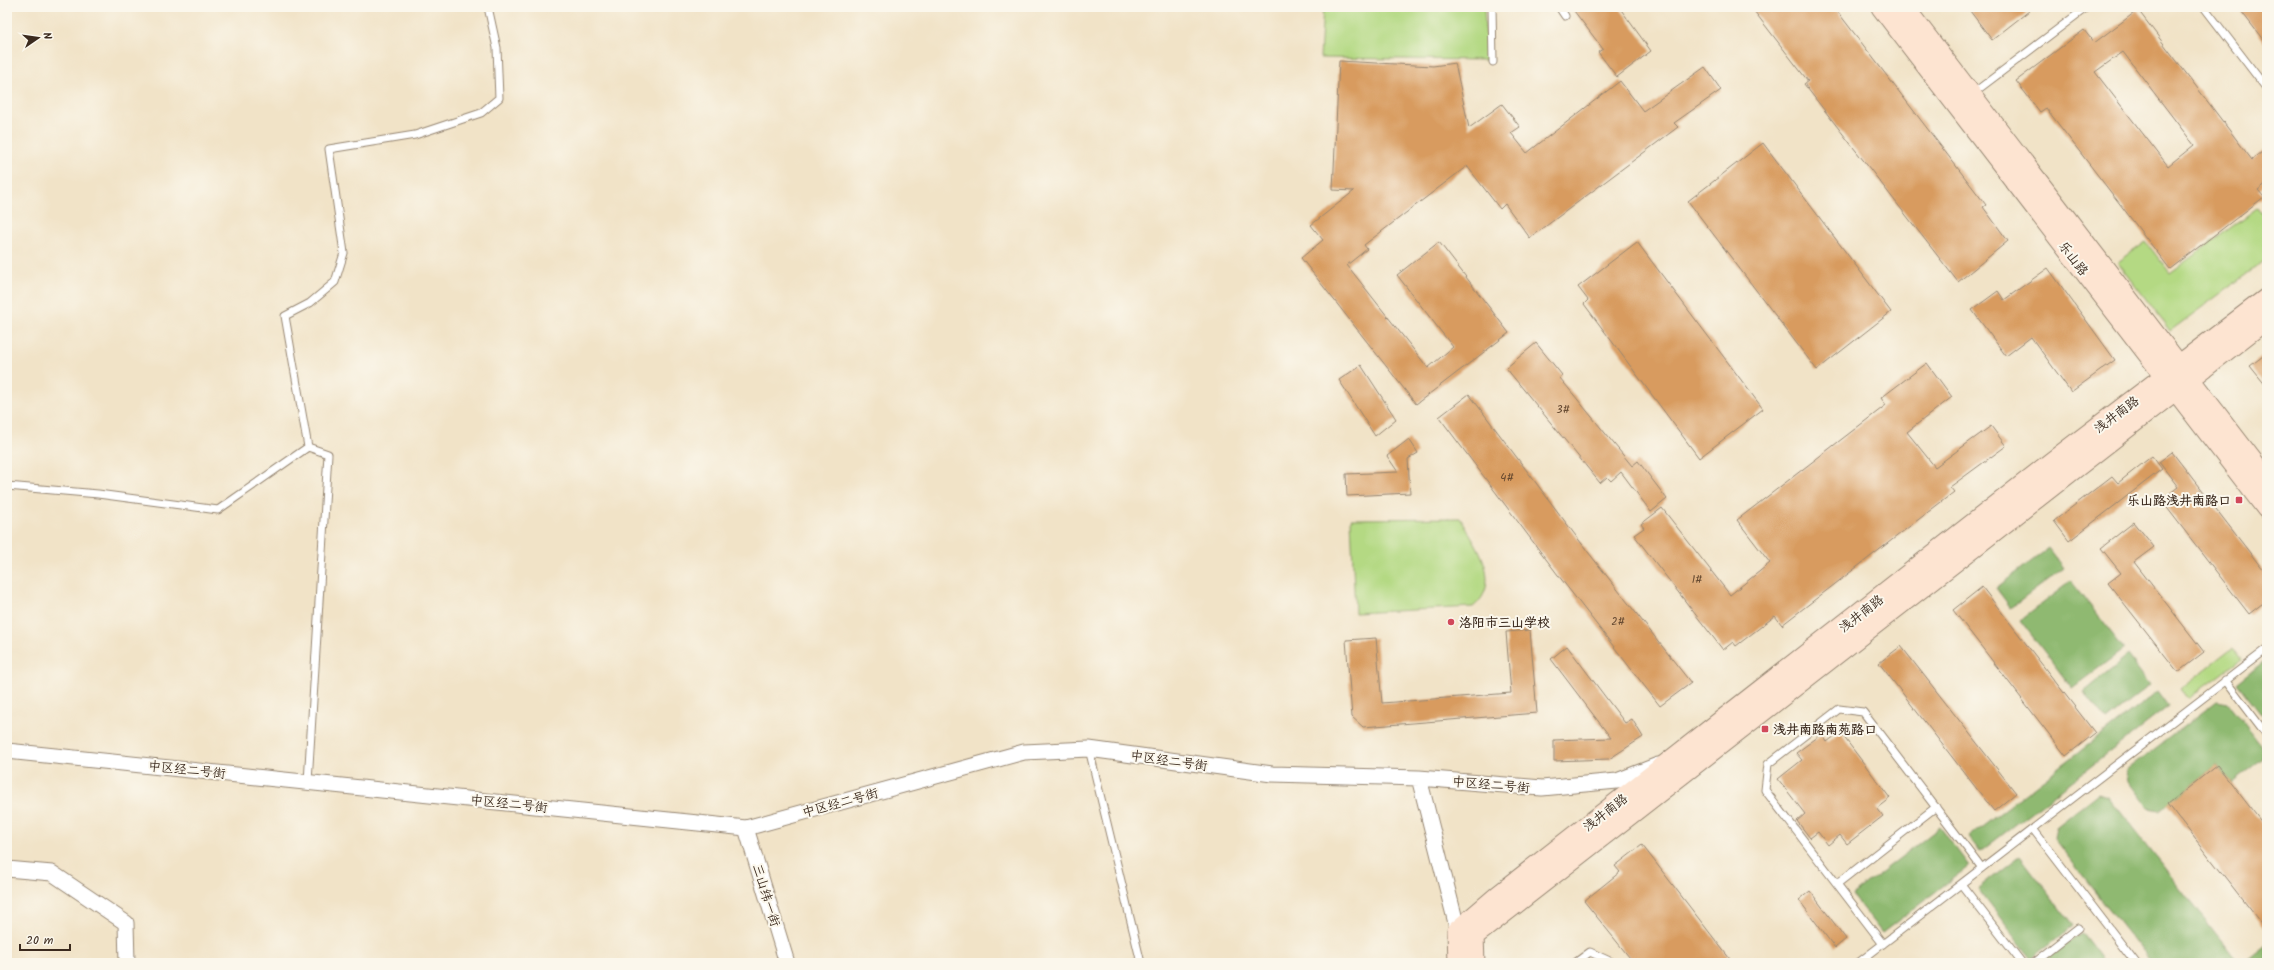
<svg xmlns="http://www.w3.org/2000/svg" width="2274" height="970" viewBox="0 0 2274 970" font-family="Kalam,'LXGW WenKai TC',sans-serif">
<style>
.green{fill:#b4d983;stroke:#788250}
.forest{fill:#8fb971;stroke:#657248}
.building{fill:#d89b5e;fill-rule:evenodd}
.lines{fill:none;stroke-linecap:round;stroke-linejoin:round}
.lane-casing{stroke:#968672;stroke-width:9}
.street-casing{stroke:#968672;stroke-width:17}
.secondary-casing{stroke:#968672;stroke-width:23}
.lane{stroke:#fff;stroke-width:7}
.street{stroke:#fff;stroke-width:15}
.secondary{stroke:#fde4d1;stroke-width:21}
.poi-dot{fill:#d1495b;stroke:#fbf7ec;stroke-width:1.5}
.labels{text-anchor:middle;stroke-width:4;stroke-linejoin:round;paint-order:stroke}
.number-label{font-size:11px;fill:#62462e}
.street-label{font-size:13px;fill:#3b2a1e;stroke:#fbf7ec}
.poi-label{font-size:13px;font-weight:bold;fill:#3b2a1e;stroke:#fbf7ec;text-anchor:start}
</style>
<rect width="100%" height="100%" fill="#fbf7ec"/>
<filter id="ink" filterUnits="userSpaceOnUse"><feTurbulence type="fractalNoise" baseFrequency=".025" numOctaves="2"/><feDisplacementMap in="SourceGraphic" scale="8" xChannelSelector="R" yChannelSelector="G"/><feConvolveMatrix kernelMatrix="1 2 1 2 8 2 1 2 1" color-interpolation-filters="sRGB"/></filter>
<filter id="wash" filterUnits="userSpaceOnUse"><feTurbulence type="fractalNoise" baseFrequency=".012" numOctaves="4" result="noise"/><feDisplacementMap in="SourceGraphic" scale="16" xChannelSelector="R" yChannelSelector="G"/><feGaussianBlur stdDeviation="0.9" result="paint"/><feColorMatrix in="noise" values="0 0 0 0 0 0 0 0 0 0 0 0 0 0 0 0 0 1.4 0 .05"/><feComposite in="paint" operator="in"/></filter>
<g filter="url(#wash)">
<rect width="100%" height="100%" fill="#f1e3c7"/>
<path class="green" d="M1323,7H1484L1487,60L1320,58Z
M2257,208L2267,221V259L2170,331L2118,262L2146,242L2170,273Z
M1460,518C1476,544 1504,582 1473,607L1355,613L1351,519Z
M2233,648L2241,659L2188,699L2180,689Z"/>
<path class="forest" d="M2049,548L2064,568L2011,608L1996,588Z
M2071,581L2124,649L2072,688L2020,620Z
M2128,656L2150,685L2106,720L2084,692Z
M2267,659V722L2237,683Z
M2158,691L2169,706L1980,852L1969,837Z
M2217,701L2228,703L2264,749L2262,759L2231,783L2217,765L2160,810L2148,808L2128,781L2127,770Z
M2099,793L2108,796L2239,963H2152L2054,839L2056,827Z
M1940,827L1969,866L1882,933L1852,895Z
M2020,856L2074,926L2031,958L1978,889Z
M2082,933L2105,963H2045L2044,961Z
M2267,945V960L2264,963H2244Z"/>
<g id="blocks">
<path class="building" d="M1571,7H1619L1651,51L1617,77L1598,52L1603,49Z
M1751,7H1834L1986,205L1983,207L2008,241L1958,282L1804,84L1808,81Z
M1967,7H2034L1992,40Z
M2238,7H2267V45Z
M2138,10L2252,160L2267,148V183L2258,190L2264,197L2170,269L2046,108L2040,112L2016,81L2084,30L2094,43ZM2123,52L2194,145L2168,166L2095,72Z
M1339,61L1433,66L1455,63L1469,128L1502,104L1520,127L1511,133L1527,153L1620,81L1643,111L1705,67L1721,90L1674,123L1678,127L1530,238L1505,204L1500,209L1467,166L1364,245L1367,249L1347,265L1428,368L1453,347L1397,275L1439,242L1509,333L1416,404L1301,258L1323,240L1311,225L1354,191L1333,190Z
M1763,143L1891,312L1817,370L1688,201Z
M1637,242L1763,409L1699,458L1584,304L1588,300L1578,287Z
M2048,268L2115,360L2071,392L2031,337L2006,356L1972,310L1998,291L2004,300Z
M1536,343L1562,375L1560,378L1632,466L1638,461L1667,499L1651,512L1621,472L1611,481L1607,477L1600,483L1506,368Z
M2267,353V387L2250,366Z
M1927,363L1952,397L1907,432L1935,467L1991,426L2006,446L1950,487L1954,492L1782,625L1775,616L1736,646L1733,642L1723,650L1634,535L1644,528L1641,524L1662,508L1730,595L1770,563L1737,520L1886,405L1881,398Z
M1361,365L1396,419L1375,436L1339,380Z
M1469,394L1588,552L1691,683L1660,706L1558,575L1439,417Z
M1409,439L1418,453L1408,459L1410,493L1347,496L1346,474L1398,472L1387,456Z
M2172,452L2267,575V600L2249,614L2161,500L2178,487L2159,462Z
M2152,456L2162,469L2069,541L2054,521L2112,476L2118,483Z
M2134,522L2154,547L2134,562L2204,652L2178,672L2108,583L2121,573L2101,548Z
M1982,587L2095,733L2066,756L1953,610Z
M1530,630L1537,713L1363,727L1352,717L1346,640L1376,638L1382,703L1511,693L1506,632Z
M1567,646L1625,723L1632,719L1643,737L1609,759L1554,761V740L1611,738L1551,659Z
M1901,646L2016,793L1994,811L1879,663Z
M1840,732L1890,798L1877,808L1883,816L1847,844L1840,835L1828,845L1818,832L1810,838L1797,821L1805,814L1778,779L1802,760L1796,753L1822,734L1827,742Z
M2217,765L2267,829V931L2168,804Z
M1642,845L1733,963H1634L1584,901L1620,872L1615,866Z
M1810,891L1846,939L1835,948L1799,900Z"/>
</g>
</g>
<g filter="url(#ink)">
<use href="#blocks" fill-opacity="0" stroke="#968672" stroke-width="1"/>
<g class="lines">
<defs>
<path id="lane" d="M1492,7L1493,62
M1559,7L1565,16
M2204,7L2267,89
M1972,94L2087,7
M308,447L285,316L310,303L335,282L344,253L329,149L415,135L481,113L499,98L497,48L488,7
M7,486L98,494L218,510L308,447L328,454L308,782
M2225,680L2267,735
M1089,749L1141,963
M2033,829L2136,963
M1837,884L1936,807
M1961,884L2022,963
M1883,944L1765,790L1768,764L1839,709L1863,712L1982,868
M1575,963L1590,952L1614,963
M1858,963L2267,649
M2033,963L2078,928"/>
<path id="street" d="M7,751L746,828L1024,752L1089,749L1272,774L1419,778L1542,788L1617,781L1658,765
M1419,778L1458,931L1467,934
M746,828L787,963
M7,869L52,873L126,923L127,963"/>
<path id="secondary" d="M1882,7L2267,508
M1903,7L2267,481
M1459,963L1458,931L1500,895L2054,461L2267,299
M1474,963L1473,936L2267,318"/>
</defs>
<use href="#lane" class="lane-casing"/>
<use href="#street" class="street-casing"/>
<use href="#secondary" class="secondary-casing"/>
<use href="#lane" class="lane"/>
<use href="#street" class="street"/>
<use href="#secondary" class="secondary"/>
</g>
</g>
<g class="poi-dot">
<rect x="2235" y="496" width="8" height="8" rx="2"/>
<circle cx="1451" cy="622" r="4"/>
<rect x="1761" y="725" width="8" height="8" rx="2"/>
</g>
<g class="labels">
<g class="number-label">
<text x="1563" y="413">3#</text>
<text x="1507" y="481">4#</text>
<text x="1697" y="583">1#</text>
<text x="1618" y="625">2#</text>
</g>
<g class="street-label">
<text transform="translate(2074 258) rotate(53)" y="5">乐山路</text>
<text transform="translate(2116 414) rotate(-37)" y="5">浅井南路</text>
<text transform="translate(1861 613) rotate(-38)" y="5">浅井南路</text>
<text transform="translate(1169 760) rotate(8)" y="5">中区经二号街</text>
<text transform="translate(187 769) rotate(6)" y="5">中区经二号街</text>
<text transform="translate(1491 784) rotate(5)" y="5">中区经二号街</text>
<text transform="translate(840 802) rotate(-15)" y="5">中区经二号街</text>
<text transform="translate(509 803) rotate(6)" y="5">中区经二号街</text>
<text transform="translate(1605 812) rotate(-38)" y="5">浅井南路</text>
<text transform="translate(767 895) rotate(73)" y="5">三山纬一街</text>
</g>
<g class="poi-label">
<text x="2231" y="505" text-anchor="end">乐山路浅井南路口</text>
<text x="1459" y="627">洛阳市三山学校</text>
<text x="1773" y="734">浅井南路南苑路口</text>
</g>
</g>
<rect width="2274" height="970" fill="none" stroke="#fbf7ec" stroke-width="24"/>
<g transform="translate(38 38) rotate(77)" stroke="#fbf7ec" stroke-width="3" paint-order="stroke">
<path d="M0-3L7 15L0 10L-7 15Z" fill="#3b2a1e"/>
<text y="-6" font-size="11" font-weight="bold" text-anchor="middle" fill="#3b2a1e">N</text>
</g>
<path d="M20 944v6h50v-6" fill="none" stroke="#3b2a1e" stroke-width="2"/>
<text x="26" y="944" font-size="12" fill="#3b2a1e" stroke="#fbf7ec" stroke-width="3" paint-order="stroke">20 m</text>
</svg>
